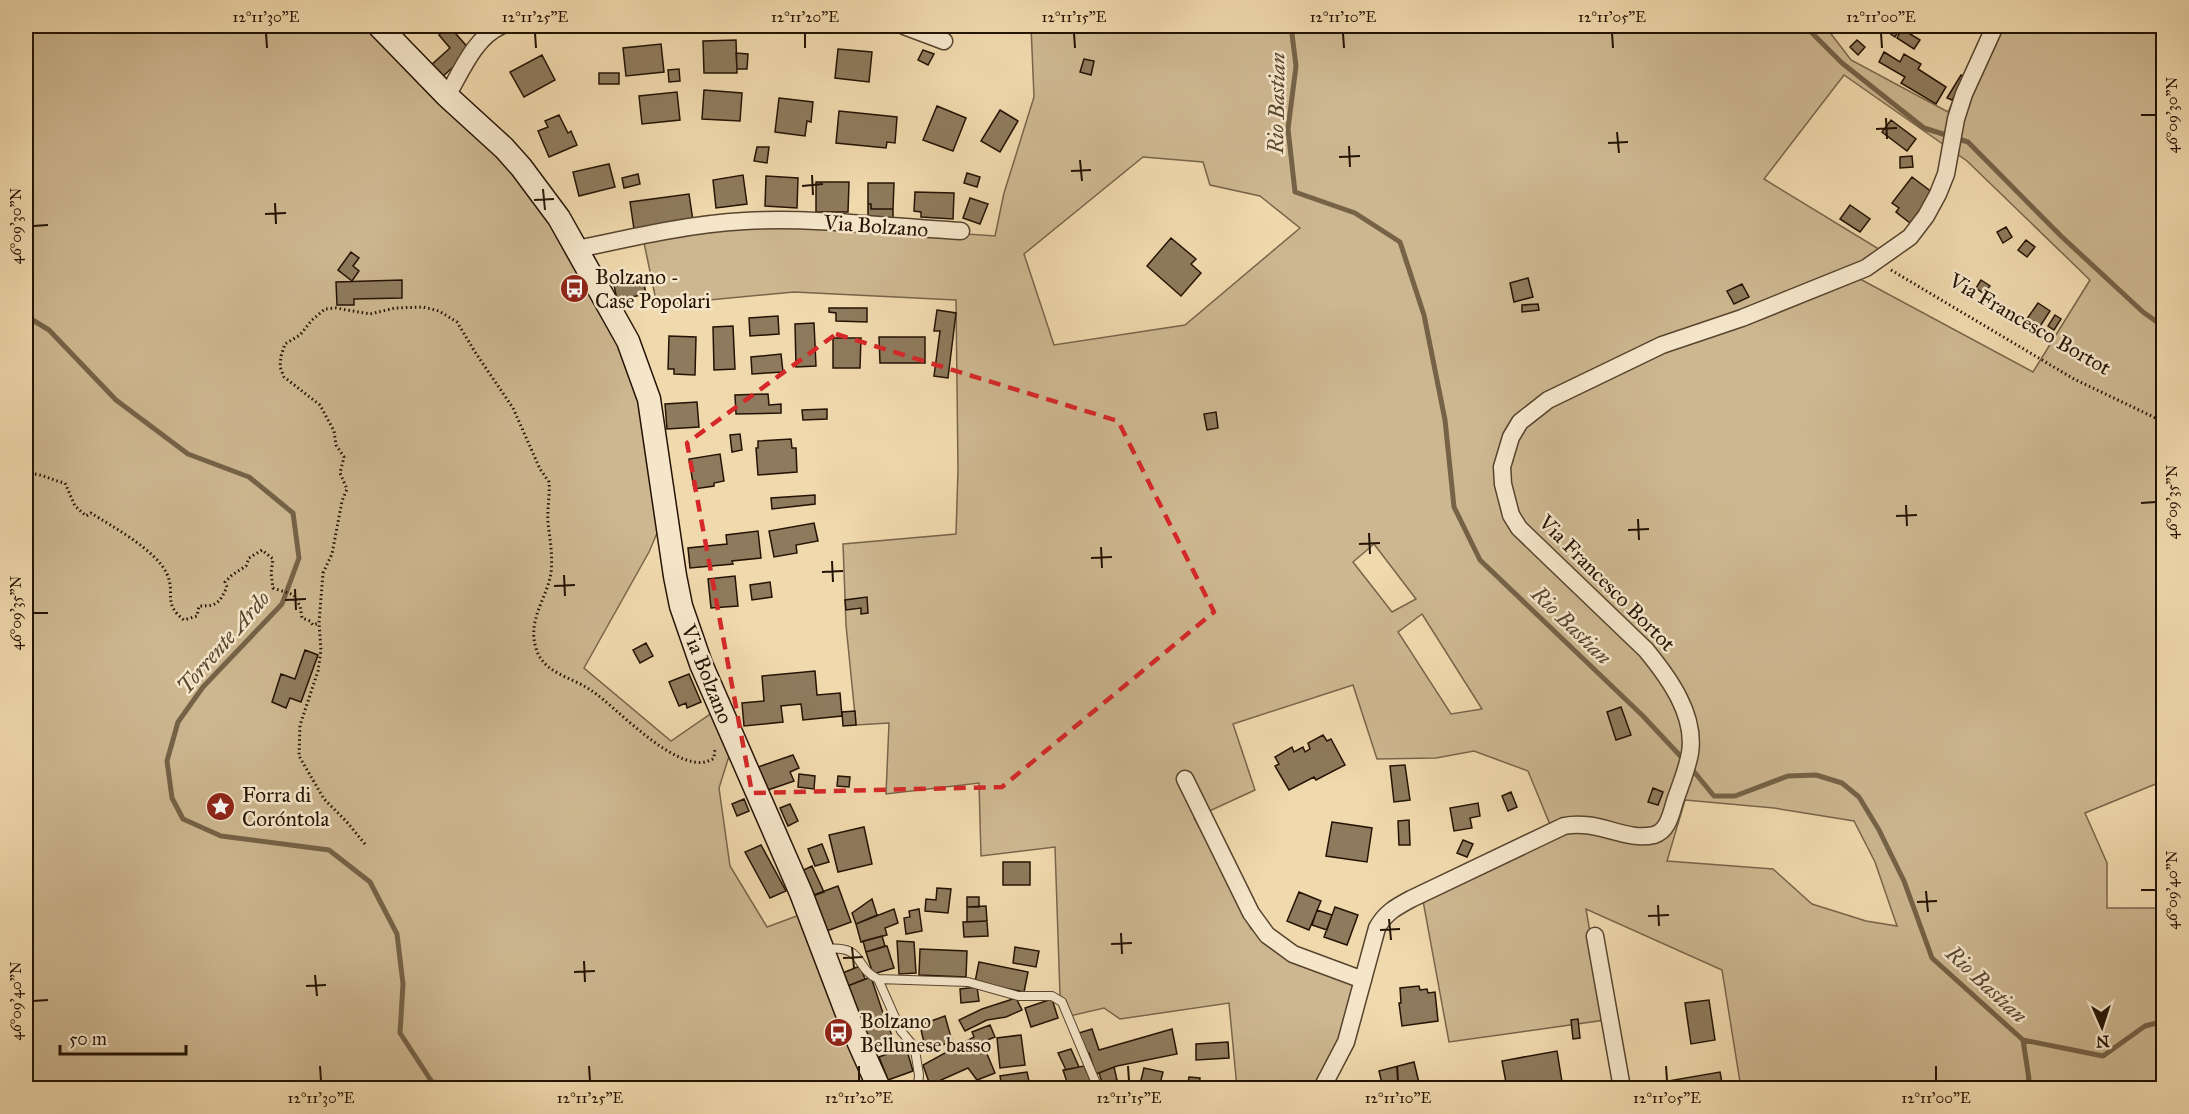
<svg xmlns="http://www.w3.org/2000/svg" width="2189" height="1114" viewBox="0 0 2189 1114" font-family="'IM FELL Great Primer',serif">
<style>
.green{fill:#cdb790;stroke:#78654a;stroke-width:1.5;fill-rule:evenodd}
.lines{fill:none;stroke-linecap:round;stroke-linejoin:round}
.stream{stroke:#756247;stroke-width:5}
.building{fill:#8e7a5c;stroke:#241304;stroke-width:1.5}
.lane-casing{stroke:#57442e;stroke-width:10}
.street-casing{stroke:#57442e;stroke-width:19}
.secondary-casing{stroke:#241304;stroke-width:25}
.path{stroke:#241304;stroke-width:3;stroke-dasharray:1.5 3;stroke-linecap:butt}
.lane{stroke:#f5e6ca;stroke-width:8}
.street{stroke:#f5e6ca;stroke-width:16}
.secondary{stroke:#f5e6ca;stroke-width:22}
.marked{fill:none;stroke:#d62828;stroke-width:4.5;stroke-dasharray:12 8;stroke-linejoin:round}
.ticks{fill:none;stroke:#241304;stroke-width:2}
.labels{text-anchor:middle;stroke-width:5;stroke-linejoin:round;paint-order:stroke}
.street-label{font-size:21px;fill:#241304;stroke:#f5e6ca}
.poi-label{font-size:21px;fill:#241304;stroke:#f5e6ca;text-anchor:start}
.water-label{font-size:22px;font-style:italic;fill:#5a4731;stroke:#f5e6ca}
.neatline{fill:none;stroke:#241304;stroke-width:2}
.ticks-label{font-size:15px;text-anchor:middle;fill:#241304}
</style>
<rect width="100%" height="100%" fill="#f0d9ad"/>
<filter id="stains"><feTurbulence type="fractalNoise" baseFrequency=".00333" numOctaves="4"/><feColorMatrix values="0 0 0 0 .2 0 0 0 0 .09 0 0 0 0 .02 0 0 0 .5 -.17"/></filter>
<radialGradient id="worn" r=".72"><stop offset=".6" stop-color="#630" stop-opacity="0"/><stop offset="1" stop-color="#630" stop-opacity=".3"/></radialGradient>
<path class="green" d="M26,26H367L490,144L541,200L638,383L663,519L649,552L584,668L671,741L722,706L735,737L719,788L730,866L767,927L805,913L877,1088H26Z
M1031,26H1825L1851,60L1948,112L1988,26H2163V781L2085,813L2107,863V908H2160L2163,905V1088H1741L1722,970L1586,909L1605,1020L1449,1042L1421,890L1551,827L1528,771L1474,751L1436,758L1377,759L1353,685L1233,724L1255,790L1194,818L1222,869L1251,929L1364,975L1327,1088H1237L1229,1003L1120,1019L1104,1008L1070,1016L1060,995L1055,847L981,856L979,783L886,794L889,723L856,725L846,625L843,544L956,534L958,470L956,300L794,292L657,305L643,238L700,228L839,225L995,236L1004,193L1034,97ZM1844,75L1967,161L2090,280L2033,372L1860,279L1882,251L1764,179ZM1143,157L1203,162L1210,185L1260,196L1300,228L1185,325L1054,345L1024,254ZM1374,544L1416,599L1392,612L1353,562ZM1422,614L1482,709L1451,714L1398,632ZM1685,800L1774,808L1854,821L1875,862L1897,926L1866,921L1812,904L1773,869L1667,861Z"/>
<g class="lines">
<path class="stream" d="M1291,26L1296,66L1288,129L1295,192L1355,213L1400,242L1424,315L1445,420L1454,507L1480,560L1642,715L1685,761
M1805,26L1842,63L1924,128L1968,142L2061,236L2143,312L2164,327
M26,316L49,330L116,400L188,454L249,477L293,513L299,558L282,604L203,687L178,722L167,761L172,798L183,819L221,836L329,850L370,882L397,934L403,984L400,1033L432,1082L498,1088
M1691,768L1714,796H1735L1788,776L1816,775L1842,783L1859,797L1879,830L1904,881L1932,958L2023,1040L2029,1079L2024,1088
M2023,1040L2103,1056L2145,1026L2164,1021"/>
</g>
<path class="building" d="M449,26L471,51L441,78L430,66L450,48L439,35Z
M1884,26H1899L1901,27L1895,37L1882,28Z
M1902,29L1920,40L1914,49L1897,38Z
M736,40L737,73H704L703,41Z
M1857,40L1865,47L1858,55L1850,47Z
M661,44L664,72L626,76L623,48Z
M838,49L872,52L869,82L835,78Z
M923,50L934,54L928,65L918,60Z
M1884,52L1900,62L1904,54L1921,64L1918,69L1946,87L1936,104L1901,83L1905,77L1879,62Z
M736,53L748,54L747,69H737Z
M542,55L555,80L524,97L510,72Z
M1084,59L1094,61L1091,75L1080,72Z
M679,69L680,81L669,82L668,70Z
M599,73H619V84H599Z
M1961,75L1966,78L1952,100L1947,98Z
M704,90L742,93L740,121L702,119Z
M677,92L680,120L642,124L639,96Z
M779,98L813,102L811,122L807,121L805,136L775,132Z
M937,106L966,118L953,151L923,140Z
M1000,110L1018,121L1000,152L981,141Z
M839,111L897,117L895,143L887,142L886,148L836,143Z
M559,115L568,133L571,131L577,145L549,157L538,131L548,127L545,121Z
M1891,120L1916,139L1907,151L1882,132Z
M757,147H769L767,163L754,161Z
M1912,156L1913,167L1900,168V157Z
M609,164L615,187L579,196L573,172Z
M967,173L980,177L977,187L964,183Z
M638,174L640,184L624,188L622,178Z
M743,175L747,204L716,208L713,180Z
M766,176L798,178L797,208L765,206Z
M1912,177L1933,193L1910,223L1896,212L1899,208L1892,203Z
M816,182H849L848,212H816Z
M868,183H894L893,209H871V204H868Z
M915,192L954,193L953,219L921,217V212L914,211Z
M689,194L693,221L634,229L630,202Z
M970,198L988,204L980,224L963,218Z
M868,204H871V209H893V219H868Z
M1850,205L1870,219L1860,232L1840,219Z
M2006,227L2012,237L2003,243L1997,232Z
M1171,238L1196,259L1191,264L1201,273L1181,296L1147,266Z
M2026,240L2035,247L2027,257L2018,250Z
M351,252L359,258L353,266L359,271L352,281L338,270Z
M1528,278L1533,297L1514,302L1510,283Z
M643,279L646,294L617,300L614,285Z
M402,280V298L354,299V305H337L336,282Z
M1981,280L1990,286L1984,294L1976,288Z
M1742,284L1749,297L1734,304L1727,291Z
M2038,303L2050,311L2037,331L2024,323Z
M1538,304L1539,310L1522,312V305Z
M829,308H867V322L836,321V313L829,312Z
M937,310L956,313L948,378L934,376L940,331H934Z
M2055,315L2061,319L2054,330L2048,326Z
M778,316L779,334L750,336L749,318Z
M814,323L816,366L796,367L795,324Z
M733,326L735,369L714,370L713,327Z
M669,336L696,337L695,375L674,374V369H668Z
M879,337H925V363H880Z
M833,338H861L860,368H833Z
M781,354L783,372L752,374L751,357Z
M768,394L769,405L781,404V413L736,414L735,395Z
M697,402L699,427L667,429L665,404Z
M827,409V419L803,420L802,410Z
M1216,412L1218,428L1207,430L1204,414Z
M740,434L742,450L732,452L730,435Z
M791,439L792,448H796L797,472L758,475L756,448H758V441Z
M720,454L724,481L714,483V486L694,489L689,459Z
M815,495V504L772,509L771,498Z
M814,523L818,541L796,545L797,553L774,557L769,531Z
M758,531L761,558L732,561L733,564L690,568L688,548L727,544L726,535Z
M735,576L738,606L711,608L708,579Z
M770,582L772,597L752,600L750,585Z
M867,597L868,613L861,614V608L846,610L845,600Z
M646,643L653,656L640,663L633,650Z
M305,650L318,655L301,702L290,698L286,708L272,702L281,674L295,679Z
M815,671L817,695L840,693L842,716L803,720L801,704L781,706L783,722L744,726L742,703L764,701L762,676Z
M689,674L701,702L687,708L686,703L679,706L669,682Z
M1621,707L1631,735L1616,740L1607,712Z
M855,711L856,725L843,726L842,712Z
M1323,735L1327,741L1331,739L1345,765L1316,780L1314,777L1289,790L1275,766L1279,764L1275,757L1292,747L1294,752L1303,747L1305,752L1310,749L1308,743Z
M793,755L799,768L790,772L794,781L765,791L755,768Z
M1405,765L1410,800L1394,802L1390,766Z
M799,774L815,776L814,789L798,787Z
M838,776L850,777L849,787L837,786Z
M1653,788L1663,792L1658,805L1648,802Z
M1511,792L1517,807L1508,811L1502,796Z
M744,799L749,811L737,816L732,804Z
M1478,803L1480,816L1470,818L1472,828L1454,831L1450,808Z
M790,804L798,821L788,826L780,808Z
M1409,820L1410,845H1399L1398,821Z
M1332,822L1372,828L1367,862L1326,856Z
M864,827L872,864L838,872L829,835Z
M1463,840L1473,844L1467,857L1457,853Z
M822,844L829,862L815,866L808,849Z
M761,845L786,891L770,898L745,852Z
M1003,862H1030V885H1003Z
M812,866L824,892L807,898L795,874Z
M838,886L851,922L824,932L811,896Z
M937,888L951,889L948,913L925,911L926,899L936,900Z
M1299,892L1321,901L1309,930L1287,921Z
M967,897H979V907H967Z
M872,899L877,915L856,924L852,913Z
M986,906L987,921L967,922V907Z
M1335,907L1358,915L1347,945L1324,937Z
M894,909L898,923L885,928L887,935L861,942L856,924Z
M919,909L922,931L906,934L904,918L910,917L909,911Z
M1317,910L1332,915L1327,930L1312,925Z
M987,921L988,936L964,937L963,922Z
M882,936L885,946L866,952L863,941Z
M897,941L914,942L916,973L899,974Z
M887,946L894,968L873,974L866,952Z
M1015,947L1039,951L1036,967L1013,963Z
M920,949L967,951L966,977L919,975Z
M979,962L1028,972L1024,992L975,982Z
M860,966L865,979L845,987L840,974Z
M871,977L884,1016L861,1025L845,987Z
M1419,986L1420,990L1427,989L1428,993L1435,992L1438,1021L1402,1026L1399,1003H1401L1400,988Z
M977,987L979,1001L961,1003L960,989Z
M1016,998L1022,1010L1006,1017L987,1020L965,1031L959,1020L982,1009Z
M1052,999L1058,1018L1031,1027L1025,1008Z
M1709,1000L1715,1040L1691,1044L1685,1003Z
M884,1016L893,1038L870,1048L861,1025Z
M945,1016L952,1041L926,1052L920,1025Z
M1578,1019L1580,1038L1573,1039L1571,1020Z
M990,1025L995,1037L982,1042L995,1073L977,1080L968,1068L930,1085L923,1065L974,1037L972,1032Z
M1092,1029L1099,1050L1172,1029L1177,1054L1117,1066L1096,1074L1089,1053L1086,1054L1079,1033Z
M1021,1035L1025,1065L1000,1068L997,1038Z
M1228,1042L1229,1058L1196,1060V1044Z
M906,1047L913,1071L888,1080L879,1057Z
M1071,1049L1079,1067L1066,1070L1058,1053Z
M1557,1051L1563,1088H1507L1502,1061Z
M1414,1062L1420,1087L1383,1088L1379,1071Z
M1084,1066L1094,1088H1069L1063,1070Z
M1114,1067L1117,1080L1114,1081L1115,1084L1104,1088L1099,1073Z
M1144,1068L1163,1072L1159,1088H1139Z
M1027,1072L1030,1086L1045,1085L1046,1088H1018L1017,1086L1010,1088H1002L1000,1076Z
M1720,1072L1723,1088H1663L1662,1082Z
M1189,1077L1200,1078L1199,1088H1187Z"/>
<g class="lines">
<defs>
<path id="lane" d="M825,949C866,945 853,967 878,979L968,982L1018,996H1052L1062,1002L1098,1088
M878,979L901,1031L911,1043L915,1050L919,1075L918,1088"/>
<path id="street" d="M904,26L944,41
M447,96C461,72 475,37 501,26
M578,249C633,237 689,224 745,221C815,217 891,227 961,231
M1185,779L1251,913L1267,935L1293,954L1363,980
M1595,936L1622,1088
M1322,1088L1346,1042L1377,928C1385,913 1396,907 1411,899L1564,826C1599,819 1625,842 1654,835C1668,831 1671,814 1675,801C1680,786 1687,770 1690,753C1696,715 1669,678 1646,650L1519,528L1511,515L1503,484L1502,467L1511,437L1520,422L1548,400L1662,345L1742,318L1866,268L1910,237L1926,216L1938,194L1946,174L1956,119L1964,94L1995,26"/>
<path id="secondary" d="M379,26L447,96L504,148L521,167L559,218L628,341L649,399L675,576L681,606L701,664L801,893L854,1032L879,1088"/>
</defs>
<use href="#lane" class="lane-casing"/>
<use href="#street" class="street-casing"/>
<use href="#secondary" class="secondary-casing"/>
<path class="path" d="M1891,270L2074,379L2164,422
M26,474C40,472 50,480 65,483L75,506L86,516L91,513C113,527 156,550 167,574C176,594 162,603 184,620L197,616L199,606C218,606 219,603 227,587L225,582L232,575L246,566L249,558L262,550L273,559L271,573L273,588L294,595L300,606L302,618L310,621L313,625L319,623
M365,844L346,821L324,799L299,756L300,725L318,671L321,650L319,623L323,573L332,554L342,501L347,489L340,473L344,457L336,445L334,431L320,405L284,377L280,367L281,356L285,344L300,335L312,320L325,309L336,308L370,314L395,308L423,307L439,311L457,322L475,352L513,408L540,469L549,482C550,496 547,509 548,523C550,540 553,556 551,573C547,598 527,620 536,648C543,674 573,677 592,691C617,707 682,781 714,758L715,749"/>
<use href="#lane" class="lane"/>
<use href="#street" class="street"/>
<use href="#secondary" class="secondary"/>
</g>
<path class="marked" d="M836,334L1118,421L1214,612L1002,787L752,793L687,443Z"/>
<path class="ticks" d="M266,33L267,48M535,33L536,48M805,33V48M1074,33L1075,48M1343,33L1344,48M1612,33L1613,48M1881,33L1882,48M2141,115H2156M1886,118L1887,139M1876,129L1897,128M1617,132L1619,153M1608,143L1628,142M1349,146L1350,167M1339,157L1360,156M1080,160L1082,181M1071,171L1091,170M812,175L813,195M802,186L823,184M543,189L545,210M534,200L554,199M275,203L276,224M265,214L286,213M33,226L48,225M2141,503L2156,502M1906,505L1907,526M1896,516L1917,515M1638,519L1639,540M1628,530L1649,529M1369,533L1370,554M1359,544L1380,543M1101,547L1102,568M1091,558L1112,557M832,561L833,582M822,572L843,571M564,575L565,596M554,586L575,585M295,589L296,610M285,600L306,599M33,613H48M2141,890H2156M1926,891L1928,912M1917,902L1937,901M1658,905L1659,926M1648,916L1669,915M1389,919L1391,940M1380,930L1400,929M1121,933L1122,954M1111,944L1132,943M852,947L854,968M843,958L863,957M584,961L585,982M574,972L595,971M315,975L317,996M306,986L326,985M33,1001L48,1000M320,1066L321,1081M589,1066L590,1081M859,1066V1081M1128,1066L1129,1081M1397,1066L1398,1081M1666,1066L1667,1081M1936,1066V1081"/>
<defs>
<symbol id="bus-disc" viewBox="-11 -11 22 22"><circle r="9.5" fill="#8f2418" stroke="#f5e6ca"/><path d="M-5-6H5V4H4V6H2V4H-2V6H-4V4H-5ZM-3.5-4V0h7V-4ZM-3.5 1.2v1.5H-2V1.2ZM2 1.2v1.5H3.5V1.2Z" fill="#fff"/></symbol>
<symbol id="sight-disc" viewBox="-11 -11 22 22"><circle r="9.5" fill="#8f2418" stroke="#f5e6ca"/><path d="M0-6L1.8-2.2L6-1.7L2.9 1.2L3.7 5.4L0 3.3L-3.7 5.4L-2.9 1.2L-6-1.7L-1.8-2.2Z" fill="#fff"/></symbol>
</defs>
<g fill-rule="evenodd">
<use href="#bus-disc" x="558" y="272" width="33" height="33"/>
<use href="#sight-disc" x="204" y="790" width="33" height="33"/>
<use href="#bus-disc" x="822" y="1016" width="33" height="33"/>
</g>
<g class="labels">
<g class="street-label">
<text transform="translate(876 226) rotate(4)" y="7">Via Bolzano</text>
<text transform="translate(2030 324) rotate(30)" y="7">Via Francesco Bortot</text>
<text transform="translate(1607 583) rotate(45)" y="7">Via Francesco Bortot</text>
<text transform="translate(707 674) rotate(68)" y="7">Via Bolzano</text>
</g>
<g class="poi-label">
<text x="595" y="284">Bolzano -<tspan x="595" dy="24">Case Popolari</tspan></text>
<text x="242" y="802">Forra di<tspan x="242" dy="24">Coróntola</tspan></text>
<text x="860" y="1028">Bolzano<tspan x="860" dy="24">Bellunese basso</tspan></text>
</g>
<g class="water-label">
<text transform="translate(1276 103) rotate(-89)" y="8">Rio Bastian</text>
<text transform="translate(1572 625) rotate(44)" y="8">Rio Bastian</text>
<text transform="translate(223 642) rotate(-49)" y="8">Torrente Ardo</text>
<text transform="translate(1987 984) rotate(43)" y="8">Rio Bastian</text>
</g>
</g>
<rect width="2189" height="1114" fill="none" stroke="#f0d9ad" stroke-width="66"/>
<g transform="translate(2102 1027) rotate(177)" stroke="#f5e6ca" stroke-width="4.5" paint-order="stroke">
<path d="M0-4.5L10 22L0 15L-10 22Z" fill="#241304"/>
<text y="-9" font-size="16" font-weight="bold" text-anchor="middle" fill="#241304">N</text>
</g>
<path d="M60 1045v9h126v-9" fill="none" stroke="#241304" stroke-width="3"/>
<text x="69" y="1045" font-size="18" fill="#241304" stroke="#f5e6ca" stroke-width="4.5" paint-order="stroke">50 m</text>
<rect x="33" y="33" width="2123" height="1048" class="neatline"/>
<g class="ticks-label">
<text x="266" y="22">12°11'30"E</text>
<text x="535" y="22">12°11'25"E</text>
<text x="805" y="22">12°11'20"E</text>
<text x="1074" y="22">12°11'15"E</text>
<text x="1343" y="22">12°11'10"E</text>
<text x="1612" y="22">12°11'05"E</text>
<text x="1881" y="22">12°11'00"E</text>
<text transform="translate(2172 115) rotate(-90)" y="5">46°09'30"N</text>
<text transform="translate(16 226) rotate(-90)" y="5">46°09'30"N</text>
<text transform="translate(2172 502) rotate(-90)" y="5">46°09'35"N</text>
<text transform="translate(16 613) rotate(-90)" y="5">46°09'35"N</text>
<text transform="translate(2172 890) rotate(-90)" y="5">46°09'40"N</text>
<text transform="translate(16 1001) rotate(-90)" y="5">46°09'40"N</text>
<text x="321" y="1103">12°11'30"E</text>
<text x="590" y="1103">12°11'25"E</text>
<text x="859" y="1103">12°11'20"E</text>
<text x="1129" y="1103">12°11'15"E</text>
<text x="1398" y="1103">12°11'10"E</text>
<text x="1667" y="1103">12°11'05"E</text>
<text x="1936" y="1103">12°11'00"E</text>
</g>
<rect width="100%" height="100%" filter="url(#stains)"/>
<rect width="100%" height="100%" fill="url(#worn)"/>
</svg>
